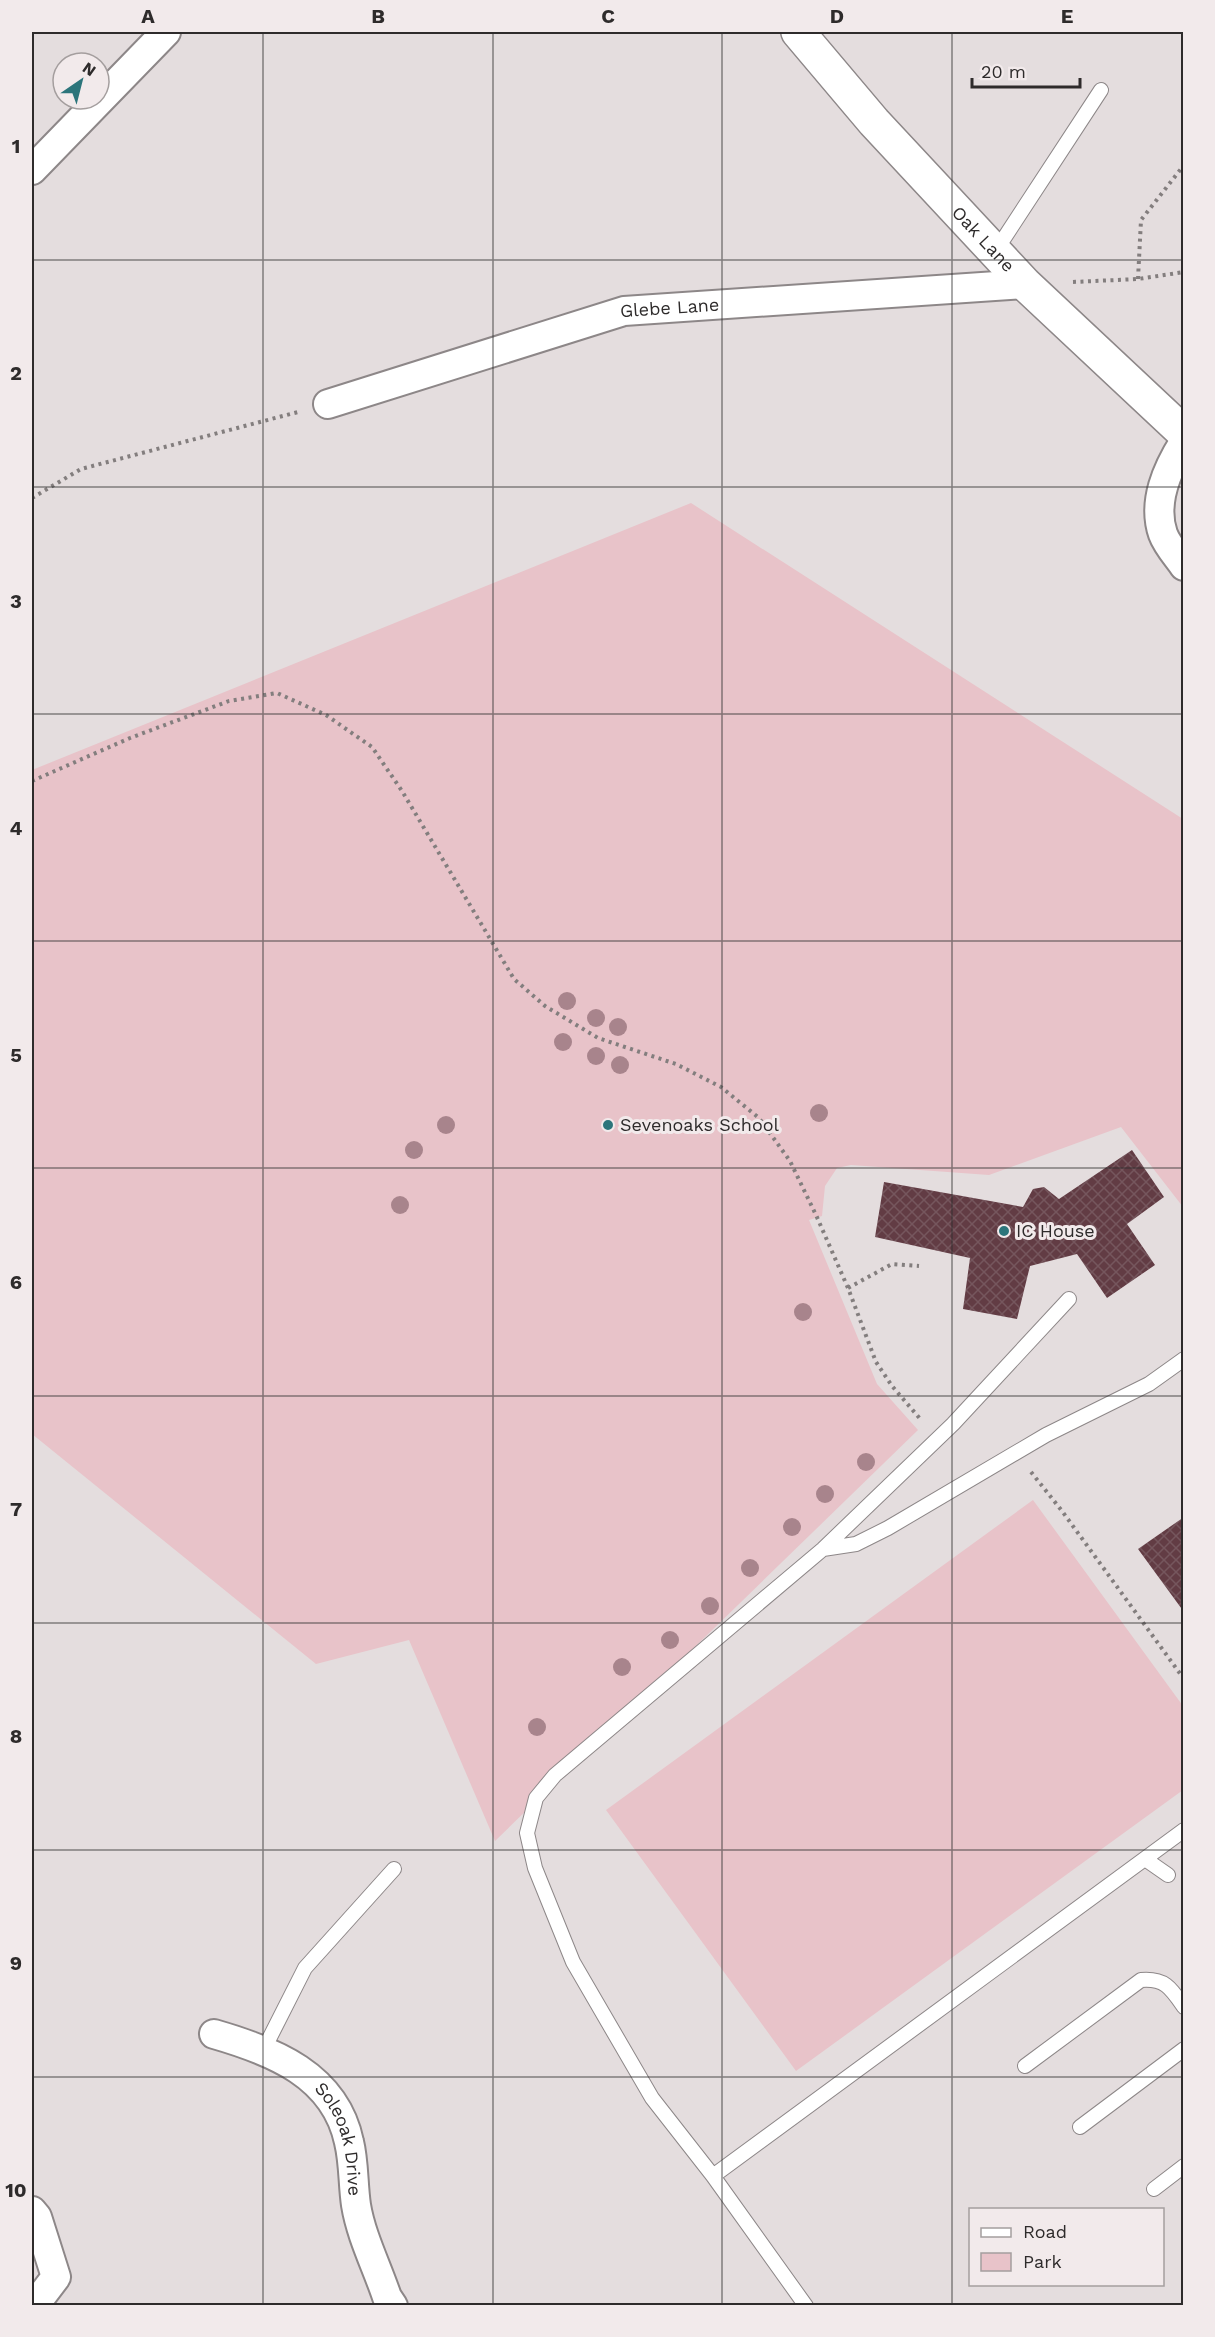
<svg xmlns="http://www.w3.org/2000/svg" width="1215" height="2337" viewBox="0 0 1215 2337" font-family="'Work Sans',sans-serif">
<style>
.park{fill:#e8c3c9}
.building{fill:url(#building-cross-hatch)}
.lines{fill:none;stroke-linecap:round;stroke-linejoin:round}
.service-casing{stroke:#8d8788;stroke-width:16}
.minor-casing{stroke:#8d8788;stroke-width:32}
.tertiary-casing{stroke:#8d8788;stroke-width:36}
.path{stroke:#837e7e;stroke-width:4;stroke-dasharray:3 4.5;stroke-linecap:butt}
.service{stroke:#fff;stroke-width:14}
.minor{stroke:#fff;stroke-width:28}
.tertiary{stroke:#fff;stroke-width:33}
.tree{fill:#a8848c}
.grid{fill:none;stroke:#2e2b2b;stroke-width:1.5;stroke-opacity:0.55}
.poi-dot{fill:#2c757b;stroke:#f2eaeb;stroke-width:2}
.labels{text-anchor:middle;stroke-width:6;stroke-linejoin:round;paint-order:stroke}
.street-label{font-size:18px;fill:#2e2b2b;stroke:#f2eaeb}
.poi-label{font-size:18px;fill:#2e2b2b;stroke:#f2eaeb;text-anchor:start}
.neatline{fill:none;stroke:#2e2b2b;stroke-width:2}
.grid-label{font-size:20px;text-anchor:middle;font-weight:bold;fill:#2e2b2b}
</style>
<defs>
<pattern id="building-cross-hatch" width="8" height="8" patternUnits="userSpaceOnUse" patternTransform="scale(1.5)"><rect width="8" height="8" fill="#623c44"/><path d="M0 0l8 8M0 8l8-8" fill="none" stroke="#75565d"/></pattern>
</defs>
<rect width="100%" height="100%" fill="#e4ddde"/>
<path class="park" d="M691,503L1183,819V1207L1121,1127L989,1175L851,1165L837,1168L825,1186L822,1216L809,1220L877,1384L918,1430L495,1841L409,1640L316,1664L32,1434V770Z
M1033,1500L1183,1706V1790L796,2071L606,1810Z"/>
<path class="building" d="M1132,1150L1164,1197L1127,1224L1155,1265L1107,1298L1077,1254L1030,1266L1017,1319L963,1309L970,1258L875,1237L884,1182L1023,1207L1033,1189L1044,1187L1059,1199Z
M1184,1517V1612L1138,1549Z"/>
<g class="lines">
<defs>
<path id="service" d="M995,252L1101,90
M823,1549L856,1544L888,1528L1046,1435L1149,1384L1184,1359
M1145,1859L1168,1875
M264,2049L305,1968L394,1869
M1025,2066L1141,1980C1165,1978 1171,1988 1184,2007
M1080,2127L1184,2049
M713,2176L1184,1830
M1154,2189L1184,2166
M806,2306L713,2176L652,2098L573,1962L535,1868L527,1833L536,1798L555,1775L823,1549L953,1424L1069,1299"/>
<g id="minor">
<path d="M32,170L166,32"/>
<path id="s1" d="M328,404L624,311L1025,284"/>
<path d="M1184,442C1167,469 1152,502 1163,534C1167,545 1177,556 1184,566"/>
<path id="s2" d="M214,2034C273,2051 335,2075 349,2142C354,2162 353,2185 356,2205C361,2236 377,2267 387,2297L393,2306"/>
<path d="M32,2211L37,2217L56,2277L34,2306"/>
</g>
<g id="tertiary">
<path id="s3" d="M798,32L874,122L1025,284L1184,433"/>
</g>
</defs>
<use href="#service" class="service-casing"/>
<use href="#minor" class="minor-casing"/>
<use href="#tertiary" class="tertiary-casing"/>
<path class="path" d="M1138,279L1141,220L1184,165
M1073,282L1138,279L1184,272
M32,498L81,469L298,412
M32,781L130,738L229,701L277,693L326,715L372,747L402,791L514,979L545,1006L598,1038L676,1064L721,1087L759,1118L790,1161L816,1215L848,1288L876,1362L892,1386L922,1421
M848,1288L892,1264L919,1266
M1031,1472L1062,1511L1184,1679"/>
<use href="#service" class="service"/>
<use href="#minor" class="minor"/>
<use href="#tertiary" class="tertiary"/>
</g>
<g class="tree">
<circle cx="567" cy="1001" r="9"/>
<circle cx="596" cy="1018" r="9"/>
<circle cx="618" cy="1027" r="9"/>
<circle cx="563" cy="1042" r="9"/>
<circle cx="596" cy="1056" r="9"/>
<circle cx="620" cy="1065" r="9"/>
<circle cx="819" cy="1113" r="9"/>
<circle cx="446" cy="1125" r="9"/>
<circle cx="414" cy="1150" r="9"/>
<circle cx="400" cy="1205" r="9"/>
<circle cx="803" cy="1312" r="9"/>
<circle cx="866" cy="1462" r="9"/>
<circle cx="825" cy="1494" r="9"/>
<circle cx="792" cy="1527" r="9"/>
<circle cx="750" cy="1568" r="9"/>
<circle cx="710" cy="1606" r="9"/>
<circle cx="670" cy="1640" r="9"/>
<circle cx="622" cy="1667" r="9"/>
<circle cx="537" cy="1727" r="9"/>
</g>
<path class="grid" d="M263,32V2306M493,32V2306M722,32V2306M952,32V2306M32,260H1184M32,487H1184M32,714H1184M32,941H1184M32,1168H1184M32,1396H1184M32,1623H1184M32,1850H1184M32,2077H1184"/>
<g class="poi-dot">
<circle cx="608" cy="1125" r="6"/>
<circle cx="1004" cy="1231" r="6"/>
</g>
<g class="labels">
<g class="street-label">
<text dy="6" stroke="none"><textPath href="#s3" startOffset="278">Oak Lane</textPath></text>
<text dy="6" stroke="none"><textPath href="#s1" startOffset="356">Glebe Lane</textPath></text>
<text dy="6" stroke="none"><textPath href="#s2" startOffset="177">Soleoak Drive</textPath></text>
</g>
<g class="poi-label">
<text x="620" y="1131">Sevenoaks School</text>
<text x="1016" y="1237">IC House</text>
</g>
</g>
<rect width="1215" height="2337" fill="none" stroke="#f2eaeb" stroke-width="66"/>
<rect x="969" y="2208" width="195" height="78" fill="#f2eaeb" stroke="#a49e9e" stroke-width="1.5"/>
<rect x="981" y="2228" width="30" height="9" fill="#ffffff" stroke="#a49e9e" stroke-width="1.5"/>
<text x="1023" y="2238" font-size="18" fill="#2e2b2b">Road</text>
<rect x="981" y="2253" width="30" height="18" fill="#e8c3c9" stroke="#a49e9e" stroke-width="1.5"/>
<text x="1023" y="2268" font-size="18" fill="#2e2b2b">Park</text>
<g transform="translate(81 81) rotate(35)"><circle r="28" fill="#f2eaeb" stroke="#a49e9e" stroke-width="1.5"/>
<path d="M0-4.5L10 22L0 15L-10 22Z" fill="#2c757b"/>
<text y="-9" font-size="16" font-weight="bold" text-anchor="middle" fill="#2e2b2b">N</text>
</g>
<path d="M972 78v9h108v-9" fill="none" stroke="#2e2b2b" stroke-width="3"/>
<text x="981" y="78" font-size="18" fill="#2e2b2b" stroke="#f2eaeb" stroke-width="4.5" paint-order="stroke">20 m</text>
<rect x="33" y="33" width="1149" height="2271" class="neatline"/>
<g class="grid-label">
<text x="148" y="23">A</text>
<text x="378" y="23">B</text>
<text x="608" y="23">C</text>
<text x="837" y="23">D</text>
<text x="1067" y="23">E</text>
<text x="16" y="153">1</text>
<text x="16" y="380">2</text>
<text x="16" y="608">3</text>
<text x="16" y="835">4</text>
<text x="16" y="1062">5</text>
<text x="16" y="1289">6</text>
<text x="16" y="1516">7</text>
<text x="16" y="1743">8</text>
<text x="16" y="1970">9</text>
<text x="16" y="2197">10</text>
</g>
</svg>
